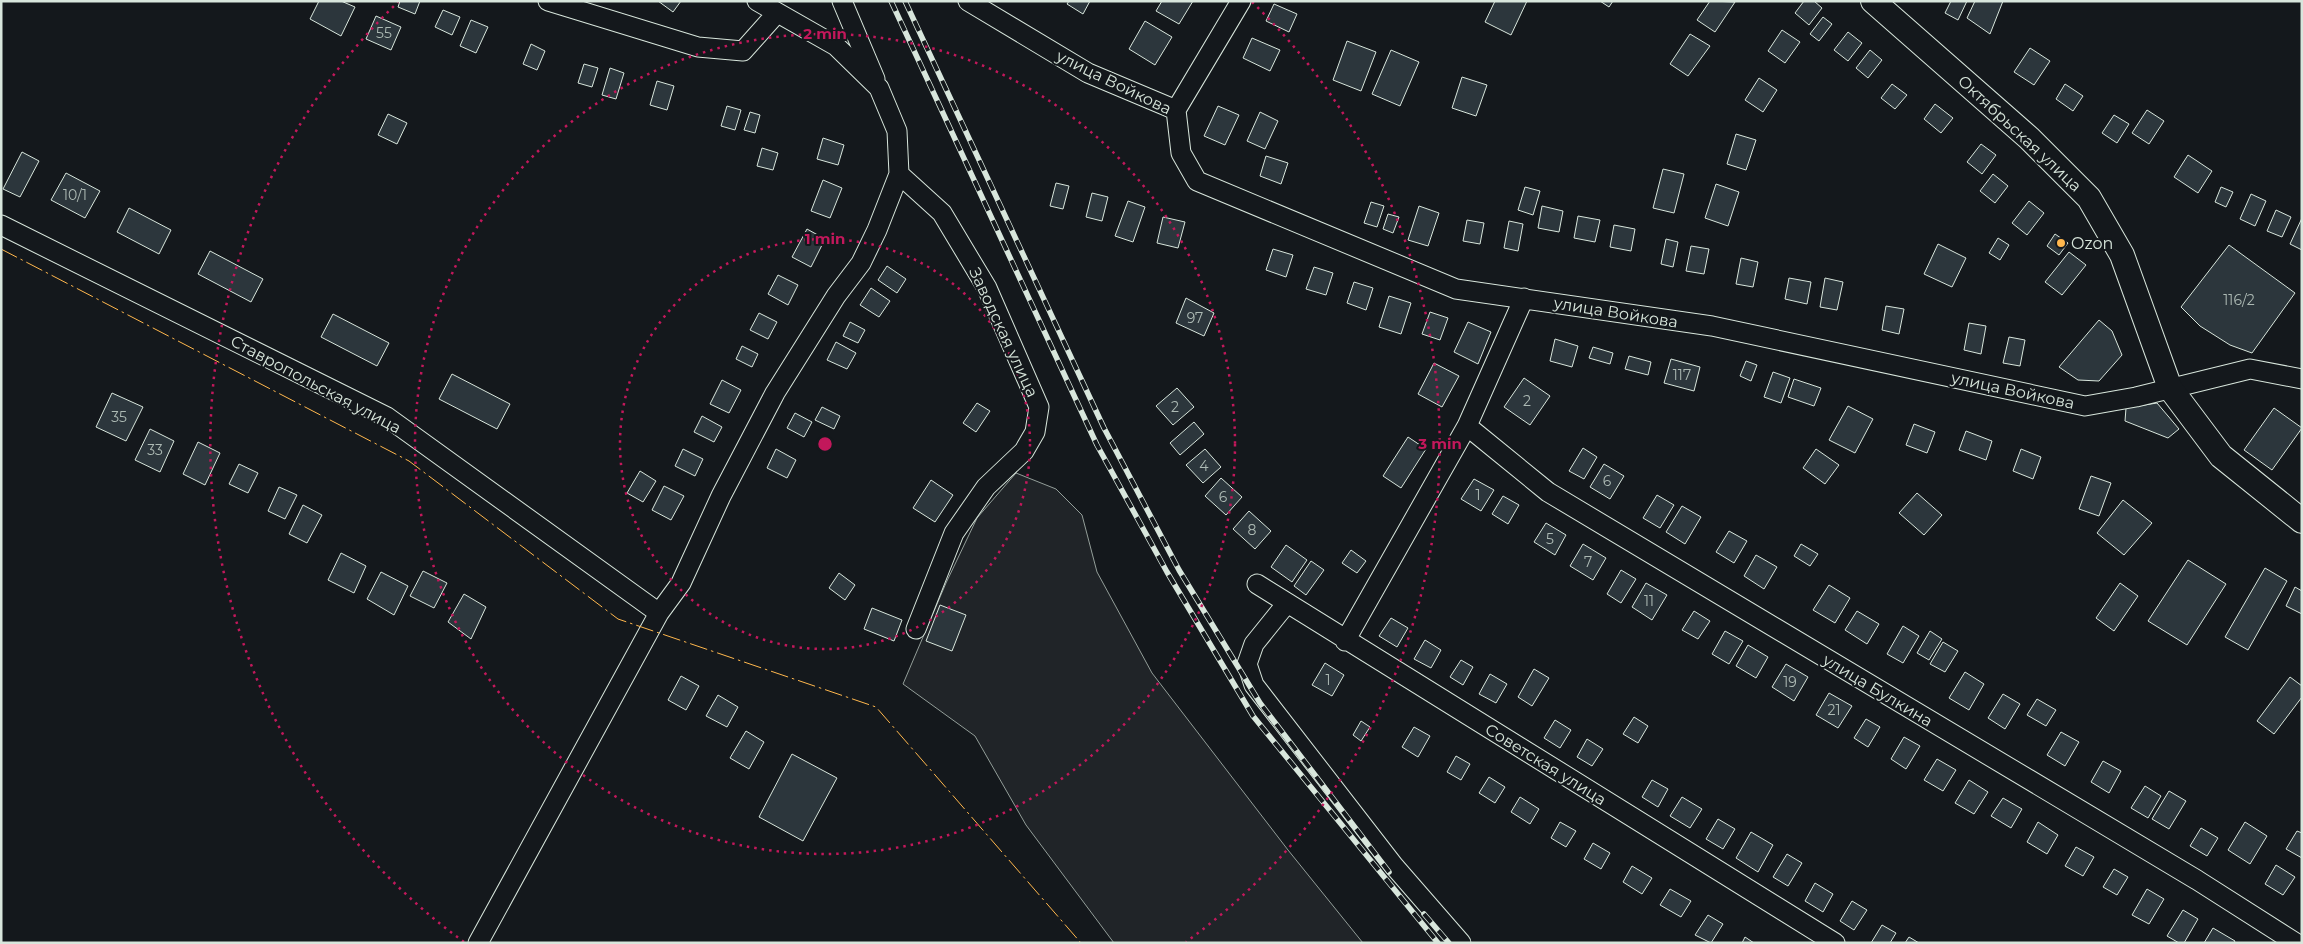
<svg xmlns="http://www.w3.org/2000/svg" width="2303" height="944" viewBox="0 0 2303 944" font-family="Montserrat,sans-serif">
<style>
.green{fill:#202428;stroke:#939e99}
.building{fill:#2c363c;stroke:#d8e6dc}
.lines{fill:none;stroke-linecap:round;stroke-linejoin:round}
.minor-casing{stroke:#d8e6dc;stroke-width:21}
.major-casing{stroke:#d8e6dc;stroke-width:26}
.minor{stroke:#14181c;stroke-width:19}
.major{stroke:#14181c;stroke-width:24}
.rail-casing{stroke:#d8e6dc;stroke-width:5.5}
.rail{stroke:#14181c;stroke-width:4;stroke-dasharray:11;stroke-linecap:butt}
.power{stroke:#ffb74d;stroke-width:1;stroke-dasharray:18 4 2.5 4;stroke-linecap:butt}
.ring{fill:none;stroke:#c2185b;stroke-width:2.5;stroke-dasharray:2.5 5}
.poi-dot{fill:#ffb74d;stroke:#14181c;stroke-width:2}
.labels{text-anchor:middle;stroke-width:4;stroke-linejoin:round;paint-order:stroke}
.number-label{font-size:14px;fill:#adbab4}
.street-label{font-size:16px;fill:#d8e6dc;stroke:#14181c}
.poi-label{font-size:16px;fill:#d8e6dc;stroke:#14181c;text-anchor:start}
.centre{fill:#c2185b;stroke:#14181c;stroke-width:2.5}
.ring-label{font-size:15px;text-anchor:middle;font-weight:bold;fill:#c2185b;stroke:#14181c;stroke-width:4;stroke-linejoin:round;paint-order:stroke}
</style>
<rect width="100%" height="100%" fill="#14181c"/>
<path class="green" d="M1016,473L1056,489L1082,515L1097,572L1152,673L1288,850L1363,943H1114L1026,825L975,736L903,684L946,583L977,518Z"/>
<path class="building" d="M319,1H341L355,7L341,36L310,19Z
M400,1H420L415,14L398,7Z
M658,1H681L673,12Z
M1069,1H1090L1083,14L1067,4Z
M1162,1H1193L1179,24L1156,11Z
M1495,1H1527L1511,35L1485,22Z
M1600,1H1613L1609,7Z
M1710,1L1735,2L1715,32L1697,20Z
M1804,1H1814L1822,8L1809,25L1795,13Z
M1951,1H1967L1958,20L1945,13Z
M1975,1H2003L1990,34L1967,18Z
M1274,4L1297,14L1289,32L1266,21Z
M443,10L460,17L452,35L435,27Z
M376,16L401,27L391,50L366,39Z
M1823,17L1832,24L1819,41L1810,34Z
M471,20L488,27L476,53L460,46Z
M1145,21L1172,37L1155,65L1129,49Z
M1782,30L1800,42L1785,63L1768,51Z
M1848,32L1862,43L1848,61L1834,50Z
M1690,34L1710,46L1688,76L1670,64Z
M1252,38L1280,50L1270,71L1243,58Z
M1347,41L1376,52L1361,91L1333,80Z
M531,44L545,51L537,70L523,64Z
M2030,48L2050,61L2034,85L2014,72Z
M1391,50L1419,62L1400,106L1372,94Z
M1870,50L1882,60L1868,78L1856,68Z
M584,64L598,68L592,87L578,83Z
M610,68L624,73L616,99L602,95Z
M1462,77L1487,85L1476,116L1452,108Z
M1759,78L1777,90L1763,112L1745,100Z
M657,81L674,86L667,110L650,105Z
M1892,84L1907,95L1895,109L1881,98Z
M2065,84L2083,96L2073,111L2056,99Z
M1935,104L1953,118L1941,133L1924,119Z
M727,106L741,110L735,130L721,126Z
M1218,106L1239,115L1225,145L1204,136Z
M2147,110L2164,121L2149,144L2132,133Z
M750,112L760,115L755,133L744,130Z
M1260,112L1278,121L1265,149L1247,141Z
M388,114L407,123L397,144L378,135Z
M2114,115L2129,124L2117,143L2102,133Z
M1736,134L1756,140L1746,170L1727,164Z
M823,138L844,145L838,165L817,159Z
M1981,144L1996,155L1982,174L1967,162Z
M762,148L778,153L773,170L757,166Z
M22,152L39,161L20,197L3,189Z
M2188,155L2212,171L2198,193L2174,177Z
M1266,156L1288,163L1281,184L1260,176Z
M1663,169L1684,174L1674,213L1653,208Z
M66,173L100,191L85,218L51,200Z
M1993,174L2008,186L1995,203L1980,191Z
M823,180L842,188L830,218L811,211Z
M1056,183L1069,186L1063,209L1050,206Z
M1716,184L1739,192L1728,226L1705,218Z
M1525,187L1540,191L1533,215L1518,210Z
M2221,187L2233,192L2226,207L2215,202Z
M1092,193L1108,197L1102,221L1086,217Z
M2251,194L2266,201L2255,226L2240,219Z
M1128,201L1145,207L1133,242L1115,236Z
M2029,201L2044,213L2027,235L2012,223Z
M1371,202L1384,206L1377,227L1364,223Z
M1419,206L1439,213L1428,246L1408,240Z
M1542,206L1563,211L1559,232L1538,228Z
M129,208L171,230L159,254L117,232Z
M2276,210L2291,217L2282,237L2267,231Z
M1388,214L1399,217L1393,233L1383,229Z
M1578,216L1600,220L1595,242L1574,238Z
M1163,217L1185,222L1178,248L1157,243Z
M2302,218V250L2290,244Z
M1467,220L1484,223L1480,244L1463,241Z
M1509,221L1523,224L1518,251L1504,248Z
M1614,225L1635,229L1631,251L1610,247Z
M807,229L825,239L811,267L792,257Z
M2055,234L2068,243L2059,255L2047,246Z
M1998,238L2009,245L2000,260L1989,253Z
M1666,239L1678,242L1673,267L1661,264Z
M1938,244L1966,258L1952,287L1924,274Z
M2229,245L2295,293L2252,353L2230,345L2200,326L2181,307Z
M1691,246L1709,249L1704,274L1686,271Z
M1273,249L1293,255L1286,277L1266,270Z
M210,251L263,279L251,302L198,274Z
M2069,252L2086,265L2062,295L2045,282Z
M1741,258L1758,262L1753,287L1736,284Z
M887,266L906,279L897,293L878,280Z
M1314,267L1333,273L1326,295L1306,289Z
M778,275L798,285L788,305L768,294Z
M1789,278L1811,282L1807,304L1785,299Z
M1825,278L1843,282L1837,310L1820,307Z
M1354,282L1373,288L1366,310L1347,303Z
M871,288L890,301L879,317L860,305Z
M1389,296L1411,303L1401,334L1379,327Z
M1186,298L1214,313L1204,336L1176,323Z
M1886,306L1904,309L1899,334L1882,330Z
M1430,312L1448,318L1440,340L1422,334Z
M759,313L777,322L768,339L750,330Z
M333,314L389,343L377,366L321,337Z
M2099,320L2112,331L2122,355L2099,381L2078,380L2059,367Z
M850,322L865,330L858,343L843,336Z
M1468,322L1491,332L1478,364L1454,352Z
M1969,323L1986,326L1981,354L1964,350Z
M2009,337L2025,340L2020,366L2003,363Z
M1555,339L1578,346L1572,367L1550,361Z
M836,342L856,353L847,369L827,360Z
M742,346L758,354L752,367L736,359Z
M1593,347L1613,353L1610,364L1589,358Z
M1629,356L1651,362L1648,375L1625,369Z
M1671,359L1700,367L1694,391L1664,383Z
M1746,361L1757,365L1751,381L1740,376Z
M1434,363L1459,376L1442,407L1418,394Z
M1773,372L1790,378L1781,403L1764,397Z
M452,374L510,404L497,429L439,399Z
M1524,378L1550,396L1530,425L1504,407Z
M1794,379L1821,388L1814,406L1788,397Z
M722,380L741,390L729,413L710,404Z
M1177,388L1194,407L1173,425L1156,406Z
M112,393L143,407L126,441L96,427Z
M977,403L990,411L976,432L963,423Z
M2157,403L2179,429L2168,438L2125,421L2126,408Z
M1848,406L1873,419L1855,453L1829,440Z
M822,407L840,416L834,429L815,420Z
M2274,408L2302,428L2272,470L2244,450Z
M795,413L812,422L804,437L787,428Z
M702,416L722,427L714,442L694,432Z
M1194,422L1204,434L1180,455L1170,443Z
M1914,424L1935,432L1927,453L1906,445Z
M150,429L174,441L160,472L135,460Z
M1966,431L1992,441L1986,460L1959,450Z
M1408,437L1426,449L1401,488L1383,476Z
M198,442L220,453L205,485L183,474Z
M1583,448L1597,457L1584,479L1569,471Z
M683,449L703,459L695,476L675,466Z
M776,449L796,460L787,478L767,468Z
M1205,449L1221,467L1203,483L1186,465Z
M1816,449L1839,465L1825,484L1803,468Z
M2021,449L2041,457L2033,479L2013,471Z
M239,464L258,473L248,493L229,484Z
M1604,464L1624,476L1610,499L1590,487Z
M640,471L656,481L643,502L627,493Z
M2091,476L2111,483L2099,516L2079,509Z
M1221,478L1242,497L1226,515L1205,496Z
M1474,479L1494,490L1481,511L1461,499Z
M931,480L953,495L935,522L913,508Z
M664,486L684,496L671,520L652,510Z
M279,487L297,495L285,519L268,511Z
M1917,493L1942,515L1924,535L1899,513Z
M1657,495L1674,505L1660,528L1643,518Z
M1503,496L1519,505L1508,524L1492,514Z
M2123,500L2152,523L2124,555L2097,533Z
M303,505L322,515L307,543L289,534Z
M1682,506L1701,517L1685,544L1666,532Z
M1249,511L1271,531L1255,549L1233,529Z
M1546,523L1566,535L1555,555L1534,542Z
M1729,531L1747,541L1734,563L1716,552Z
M1583,544L1606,558L1593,580L1570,566Z
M1801,544L1818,554L1810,566L1794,556Z
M1286,545L1307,560L1292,582L1271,567Z
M1351,550L1366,561L1357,573L1342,563Z
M341,553L366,566L354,593L328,580Z
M1756,555L1777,567L1764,589L1744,576Z
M2188,560L2226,584L2187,645L2148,621Z
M1311,561L1324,570L1306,595L1294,586Z
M2265,568L2287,581L2248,650L2225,637Z
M1621,570L1636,579L1621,603L1607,594Z
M423,571L447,583L434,608L410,596Z
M381,572L408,586L394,615L367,599Z
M839,573L855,585L845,600L829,588Z
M1646,583L1667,595L1652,620L1632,607Z
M2120,583L2138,596L2114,631L2096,618Z
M1829,585L1850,598L1835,623L1813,610Z
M2295,587L2302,591V614L2286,606Z
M464,594L486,607L471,639L448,622Z
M940,605L966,615L952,651L926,641Z
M872,608L902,620L894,641L864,629Z
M1694,611L1710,621L1698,639L1682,630Z
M1857,611L1879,624L1867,644L1845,630Z
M1391,618L1408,628L1397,647L1379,636Z
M1903,626L1919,636L1903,663L1887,654Z
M1725,631L1743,641L1729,664L1712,654Z
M1930,631L1942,639L1929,660L1917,653Z
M1425,640L1441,650L1431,668L1414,659Z
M1943,642L1958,651L1945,672L1930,664Z
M1748,645L1768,657L1756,678L1736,666Z
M1461,660L1473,667L1463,685L1450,677Z
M1325,663L1344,675L1332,696L1312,685Z
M1786,664L1808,677L1794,701L1772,687Z
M1534,669L1549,678L1532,706L1518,697Z
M1965,672L1984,684L1969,710L1949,698Z
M1490,674L1507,684L1496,703L1479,694Z
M681,676L699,686L686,710L668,700Z
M2290,677L2302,686V697L2274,734L2257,721Z
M1829,693L1852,706L1838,728L1816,715Z
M2003,694L2020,704L2005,729L1988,718Z
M718,695L738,707L727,727L706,716Z
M2037,699L2056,710L2046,726L2027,715Z
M1634,717L1648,726L1638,743L1623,734Z
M1866,719L1880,727L1868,747L1854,738Z
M1555,720L1571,730L1560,748L1544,738Z
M1361,721L1370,727L1361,741L1353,735Z
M1414,727L1430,736L1418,757L1402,747Z
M746,731L764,742L749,769L730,758Z
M2061,732L2079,742L2065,766L2047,755Z
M1904,737L1920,746L1906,769L1891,759Z
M1587,739L1603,749L1592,766L1577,757Z
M792,754L837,778L803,841L759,817Z
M1456,756L1470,764L1461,780L1447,772Z
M1937,759L1956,770L1943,791L1924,780Z
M2103,761L2121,771L2109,793L2091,782Z
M1489,777L1505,787L1495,803L1479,793Z
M1652,780L1668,789L1658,807L1642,797Z
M1969,780L1988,792L1974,814L1955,803Z
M2145,786L2161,796L2148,818L2131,808Z
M2169,791L2186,801L2169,829L2152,819Z
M1520,797L1539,809L1530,824L1511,812Z
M1682,797L1702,809L1690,828L1670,816Z
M2003,798L2022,809L2011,828L1991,816Z
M1718,819L1735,829L1723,849L1706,839Z
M1560,822L1576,831L1566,847L1551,838Z
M2038,822L2058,835L2047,854L2027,842Z
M2245,822L2267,836L2250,864L2228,850Z
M2201,828L2218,838L2207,856L2190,846Z
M2297,831L2302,833V858L2286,849Z
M1751,832L1773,845L1758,872L1736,858Z
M1593,843L1610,853L1601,869L1584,859Z
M2076,847L2094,857L2083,876L2065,866Z
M1787,854L1802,863L1788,886L1773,877Z
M2276,865L2295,877L2283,895L2265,884Z
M1632,866L1652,878L1642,894L1623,882Z
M2114,869L2128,877L2117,895L2103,887Z
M1815,883L1833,894L1823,912L1805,901Z
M1670,889L1691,901L1681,917L1660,905Z
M2147,889L2164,899L2149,924L2132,915Z
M1852,901L1867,910L1854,930L1840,921Z
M2183,910L2198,919L2184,943H2179L2167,936Z
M1708,915L1723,924L1711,943L1695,935Z
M1882,925L1896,933L1890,943H1871Z
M2213,928L2235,941L2234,943H2204Z
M1745,937L1754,943H1742Z
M1909,937L1919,943H1905Z"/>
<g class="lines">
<defs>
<path id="minor" d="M548,1L698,47L743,51L777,13
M842,1L875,79
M968,1L1088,73L1176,110
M1176,110L1181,153L1197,181L1456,289L1712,326L2085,406L2136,397L2250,369L2302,379
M1176,110L1241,1
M899,174L942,213L987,288L1039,407L1035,432L1024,451L986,487L954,533L916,629
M1,225L387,417L659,613
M1467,426L1548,492L2197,880L2296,943
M1257,584L1835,943
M1287,603L1254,644L1247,664L1254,685L1394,866L1461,943
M1345,641L1467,426L1524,298
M478,943L659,613L681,583L721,496L775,393L836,296L861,263L877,230L899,174L897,131L879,88L836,46L757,1"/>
<path id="major" d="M1873,1L2029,138L2089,198L2122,255L2170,388L2221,456L2302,521"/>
</defs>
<use href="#minor" class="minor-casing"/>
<use href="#major" class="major-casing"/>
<use href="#minor" class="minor"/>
<use href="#major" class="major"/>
<defs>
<path id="rail" d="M891,1L1097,445L1167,572L1253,716L1438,943
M905,1L1104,428L1179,570L1260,703L1389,872
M1424,914L1449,943"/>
</defs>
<use href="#rail" class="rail-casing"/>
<use href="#rail" class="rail"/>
<path class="power" d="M1,249L409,461L618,619L876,707L1081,943"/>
</g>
<g class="ring">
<circle cx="825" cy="444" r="205"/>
<circle cx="825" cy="444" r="410"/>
<path d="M464 942A615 615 0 0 1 398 2M1252 2A615 615 0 0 1 1186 942"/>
</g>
<circle class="poi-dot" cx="2061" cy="243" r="5"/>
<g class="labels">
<g class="number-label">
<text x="384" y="38">55</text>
<text x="75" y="200">10/1</text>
<text x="2239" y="305">116/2</text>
<text x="1195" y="323">97</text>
<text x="1682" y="380">117</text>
<text x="1527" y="406">2</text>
<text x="1175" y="412">2</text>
<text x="119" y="422">35</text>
<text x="155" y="455">33</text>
<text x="1204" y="471">4</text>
<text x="1607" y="486">6</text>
<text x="1478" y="500">1</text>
<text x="1223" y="502">6</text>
<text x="1252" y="535">8</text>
<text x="1550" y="544">5</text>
<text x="1588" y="567">7</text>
<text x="1649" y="606">11</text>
<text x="1328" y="685">1</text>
<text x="1790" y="687">19</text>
<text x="1834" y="715">21</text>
</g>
<g class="street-label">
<text transform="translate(1114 82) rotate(26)" y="6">улица Войкова</text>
<text transform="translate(2020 133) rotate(43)" y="6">Октябрьская улица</text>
<text transform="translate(1616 312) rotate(9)" y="6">улица Войкова</text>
<text transform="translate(1004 332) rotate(65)" y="6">Заводская улица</text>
<text transform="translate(316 384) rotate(28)" y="6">Ставропольская улица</text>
<text transform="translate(2013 390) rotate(12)" y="6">улица Войкова</text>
<text transform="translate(1878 690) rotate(31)" y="6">улица Булкина</text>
<text transform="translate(1546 764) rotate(32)" y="6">Советская улица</text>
</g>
<g class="poi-label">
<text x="2071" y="249">Ozon</text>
</g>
</g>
<circle cx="825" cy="444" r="8" class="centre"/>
<g class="ring-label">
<text x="825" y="39">2 min</text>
<text x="825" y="244">1 min</text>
<text x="1440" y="449">3 min</text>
</g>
<rect width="2303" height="944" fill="none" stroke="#d8e6dc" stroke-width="5"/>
</svg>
